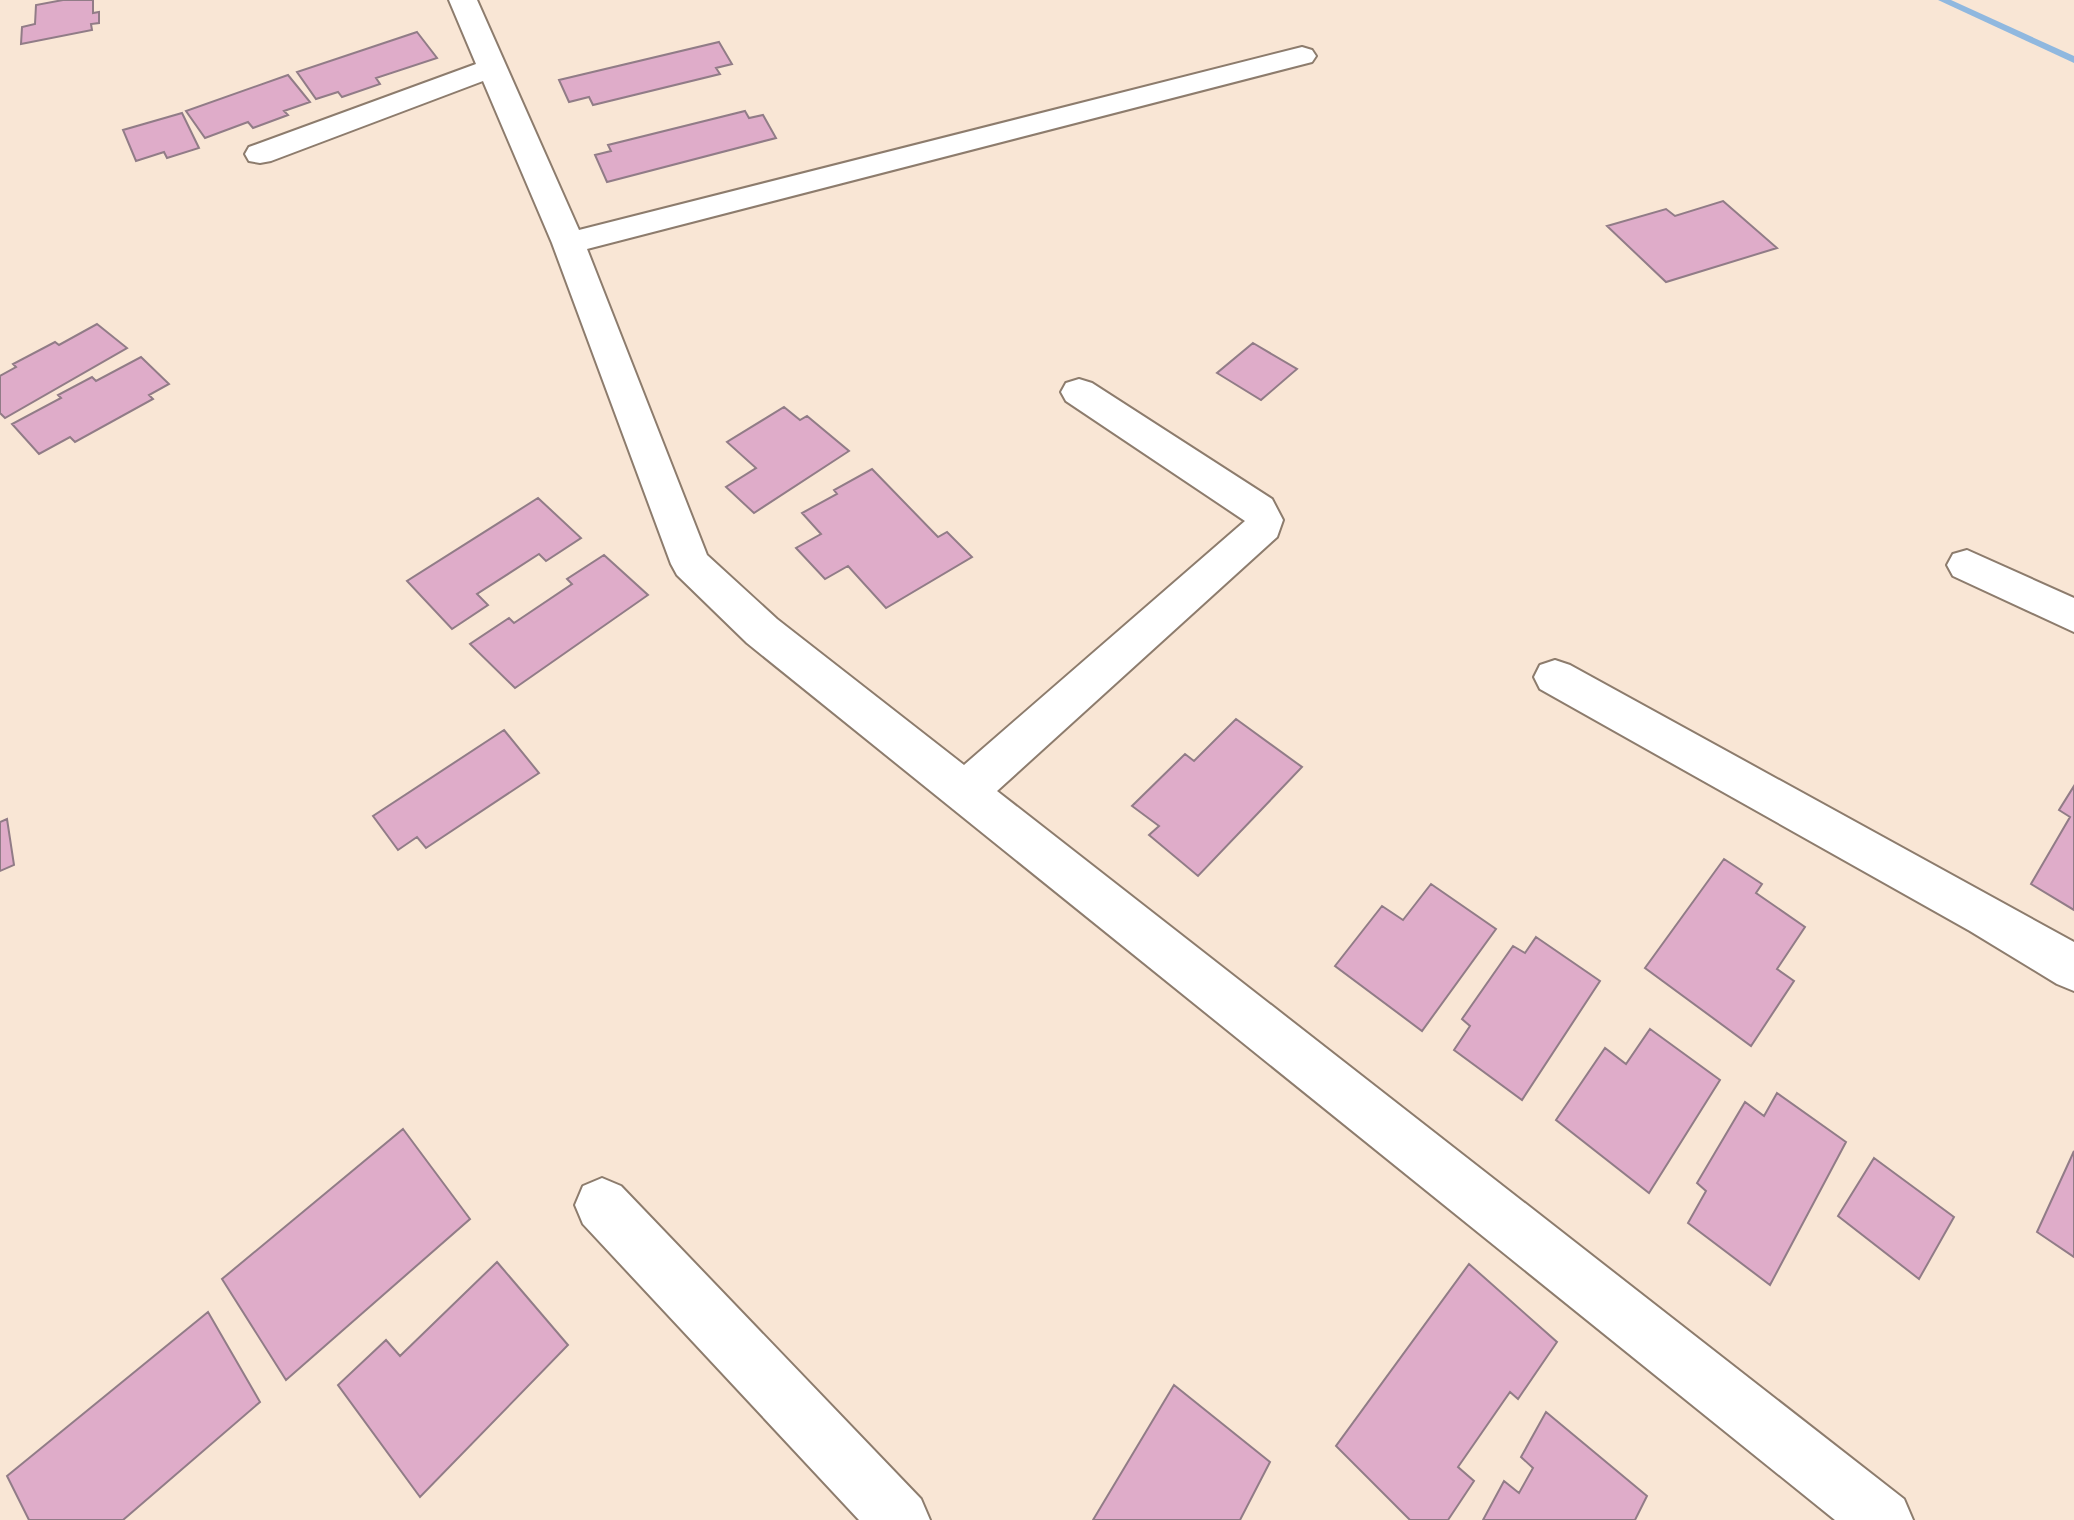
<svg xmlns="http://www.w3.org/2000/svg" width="2074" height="1520" viewBox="0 0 2074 1520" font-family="'Fira Sans Condensed',sans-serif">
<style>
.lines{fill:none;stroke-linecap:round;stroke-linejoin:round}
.stream{fill:#90b8df;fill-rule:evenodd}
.building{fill:#dfacc9;stroke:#917c87;stroke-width:2}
.minor-casing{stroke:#8d7c6d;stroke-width:4}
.minor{fill:#fff;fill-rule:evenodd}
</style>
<rect width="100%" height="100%" fill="#f9e6d5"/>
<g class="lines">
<path class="stream" d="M1938,0H1951L2074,56V63Z"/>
</g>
<path class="building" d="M63,0H93V13L99,12V23L91,24L92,30L21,44L22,27L35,24L36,5Z
M417,32L437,58L376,78L380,84L342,97L338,92L316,99L297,72Z
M719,42L732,64L716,68L720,74L593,105L589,97L569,102L559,80Z
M288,75L310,102L284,111L288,115L253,128L248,122L205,138L186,111Z
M745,111L749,118L763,115L776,138L607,182L595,155L611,151L608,145Z
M182,113L199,148L167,158L164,152L136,161L123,130Z
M1723,201L1777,248L1666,282L1607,226L1666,209L1675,216Z
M97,324L127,348L5,418L0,413V376L16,367L13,364L55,342L59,345Z
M1253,343L1297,369L1261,400L1217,373Z
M141,357L169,384L149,395L153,399L75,442L70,437L39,454L12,424L61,398L58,395L92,377L96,381Z
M784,407L800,420L807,416L849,451L754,513L726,487L756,468L727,442Z
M872,469L938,537L947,532L972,557L886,608L848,566L825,579L796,548L821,534L802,513L837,494L834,490Z
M538,498L581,538L546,561L539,554L477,594L488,605L452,629L407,581Z
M604,555L648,595L515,688L470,644L509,618L514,623L572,584L567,579Z
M1236,719L1302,767L1198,876L1149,835L1159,826L1132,806L1185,754L1194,761Z
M504,730L539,773L426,848L417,837L398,850L373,816Z
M2074,786V910L2031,884L2070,817L2059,810Z
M7,819L14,865L0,871V822Z
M1724,859L1762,884L1756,893L1805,927L1777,969L1794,981L1751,1046L1645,968Z
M1431,884L1496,929L1422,1031L1335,966L1382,906L1403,920Z
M1536,937L1600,981L1522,1100L1454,1050L1470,1026L1462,1019L1513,946L1525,953Z
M1650,1029L1720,1080L1649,1193L1556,1120L1605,1048L1626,1064Z
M1777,1093L1846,1142L1770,1285L1688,1223L1706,1191L1697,1183L1745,1102L1764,1116Z
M403,1129L470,1219L286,1380L222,1279Z
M2074,1151V1257L2037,1232Z
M1874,1158L1954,1217L1919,1279L1838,1216Z
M497,1262L568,1345L420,1497L338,1385L386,1340L400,1356Z
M1469,1264L1557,1342L1518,1399L1510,1392L1458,1467L1474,1481L1448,1520H1410L1336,1446Z
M208,1312L260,1402L123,1520H29L7,1476Z
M1174,1385L1270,1462L1240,1520H1093Z
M1546,1412L1647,1496L1635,1520H1483L1504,1481L1519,1493L1533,1468L1521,1457Z"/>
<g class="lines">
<defs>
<path id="minor" d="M449,0H477L579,230L1302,47L1312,50L1316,56L1312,62L587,249L707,555L777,619L964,765L1245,521L1066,401L1061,392L1066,383L1079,379L1092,383L1272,499L1283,520L1277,537L997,791L1904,1499L1913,1520H1835L747,643L677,575L671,564L552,243L483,81L271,161L260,163L249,161L245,154L249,147L476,64Z
M1967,550L2074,598V632L1953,576L1947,565L1953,554Z
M1555,660L1570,665L2074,942V991L2057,984L1970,931L1540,689L1534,677L1540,665Z
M602,1178L621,1186L921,1499L930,1520H859L583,1224L575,1205L583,1186Z"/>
</defs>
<use href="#minor" class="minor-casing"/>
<use href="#minor" class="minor"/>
</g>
</svg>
